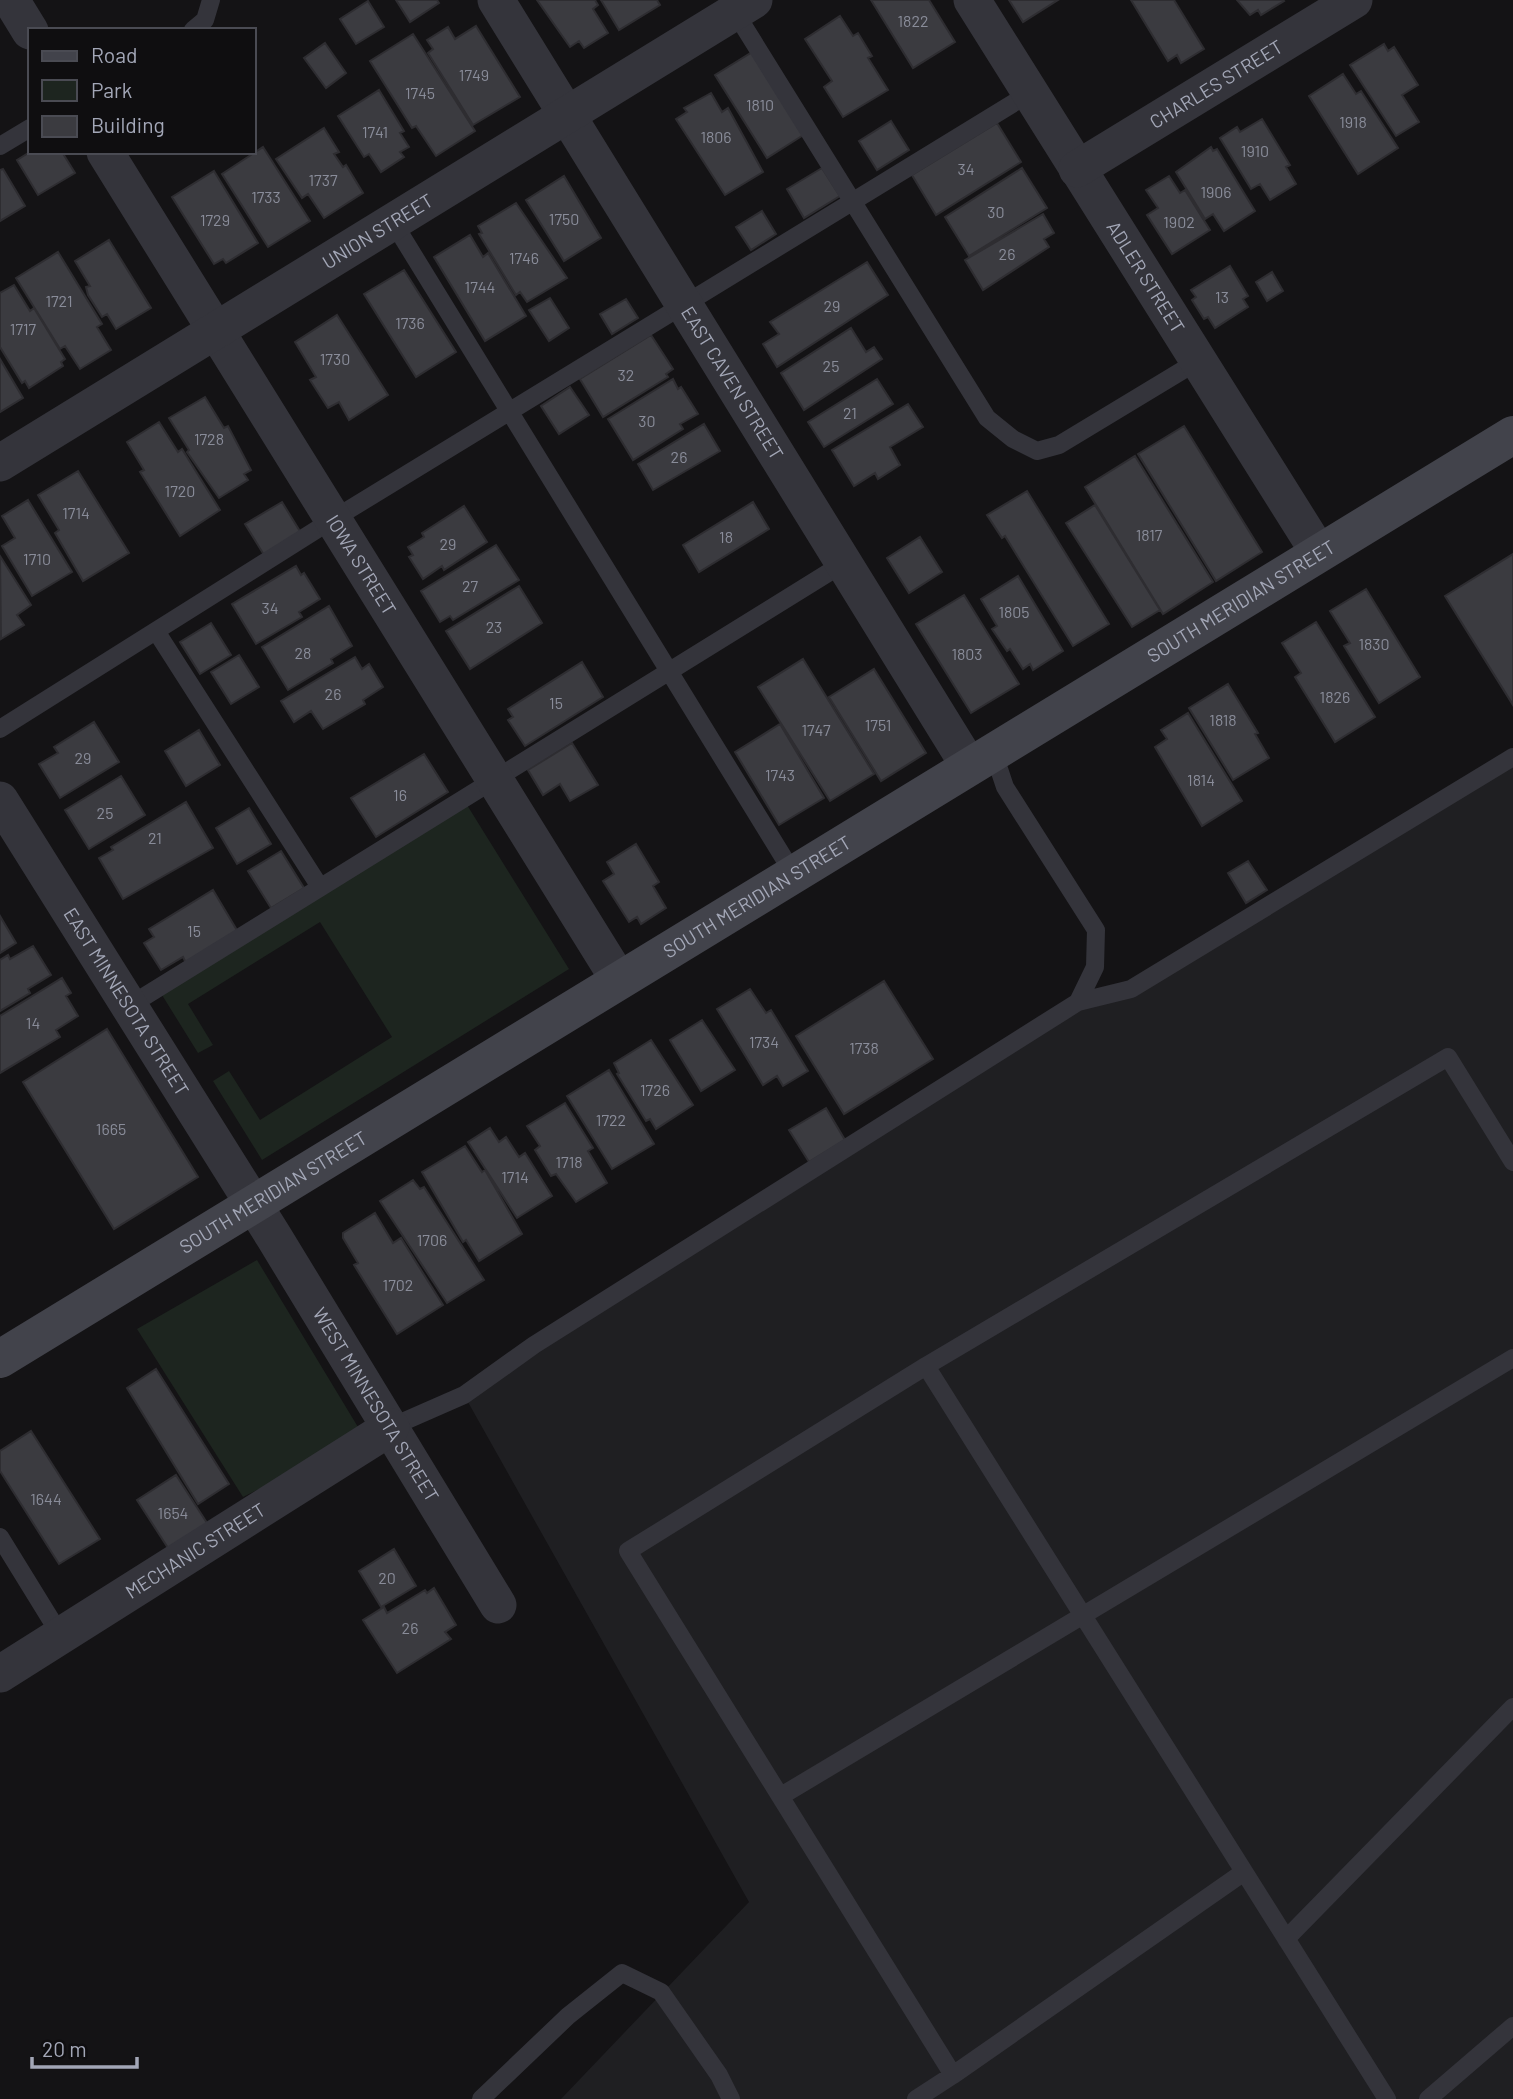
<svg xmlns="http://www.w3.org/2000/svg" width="1513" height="2099" viewBox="0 0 1513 2099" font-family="Barlow,sans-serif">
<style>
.built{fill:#1f1f22}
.green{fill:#1d251f}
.building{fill:#3b3b40;stroke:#2e2d31;stroke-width:2}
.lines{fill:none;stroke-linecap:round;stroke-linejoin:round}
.service{stroke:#34343b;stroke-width:18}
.minor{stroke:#34343b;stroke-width:37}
.secondary{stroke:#42434b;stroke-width:38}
.labels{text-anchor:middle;stroke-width:7;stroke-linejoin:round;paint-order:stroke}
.number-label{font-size:16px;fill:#898c99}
.street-label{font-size:19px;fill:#a3a7b7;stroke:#0f0e10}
</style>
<rect width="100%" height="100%" fill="#141315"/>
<path class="built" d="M1513,757V2099H561L749,1902L464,1395L1078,1002L1131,989Z"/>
<path class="green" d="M467,805L569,969L262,1160L213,1081L229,1071L260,1120L392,1037L320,922L188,1004L213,1045L198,1053L162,995Z
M257,1260L364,1437L243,1497L137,1329Z"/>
<path class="building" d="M396,0H437L439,3L410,22Z
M537,0H595L598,5L593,9L608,33L584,48L579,41L570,47Z
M601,0H657L660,5L619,30Z
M871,0H929L955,42L913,68Z
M1009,0H1058L1023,22Z
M1131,0H1174L1204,49L1181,63L1177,55L1168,61Z
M1237,0H1283L1284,1L1261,15L1258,10L1250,15Z
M368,1L384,27L356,44L340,19Z
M840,16L853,36L858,33L872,56L868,58L888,90L843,117L824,87L832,81L805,39Z
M476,26L520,97L473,125L428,53L433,49L427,40L448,27L455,39Z
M413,34L475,131L436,156L416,126L412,128L370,61Z
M325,43L346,73L326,88L304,58Z
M1384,44L1388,51L1394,47L1418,85L1402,95L1419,122L1396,136L1350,65Z
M754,51L805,134L767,158L715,75Z
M1343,74L1356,94L1361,91L1398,148L1358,174L1309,96Z
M379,90L404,131L400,133L409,147L400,152L404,157L381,172L369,154L364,157L338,116Z
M711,93L722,112L728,108L763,172L725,195L676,119L687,112L684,108Z
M1262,119L1290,165L1286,167L1296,184L1270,200L1260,184L1251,189L1220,138L1237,127L1240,132Z
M891,121L909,150L877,170L859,141Z
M997,123L1021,162L936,215L912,175Z
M324,128L339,152L334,154L343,167L346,165L363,193L324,218L308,194L302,198L276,159Z
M263,147L310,221L268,247L222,174Z
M1211,147L1213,151L1217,149L1255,211L1224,231L1213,214L1205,219L1176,172Z
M30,152H62L75,173L38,195L17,160Z
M822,168L840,196L804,218L787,189Z
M1022,168L1047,208L969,256L945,217Z
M3,169L25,206L0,221V170Z
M214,171L258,243L226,263L223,259L214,264L172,197Z
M564,176L601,238L564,261L526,200Z
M1169,176L1180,193L1185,190L1210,230L1172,254L1147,215L1158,208L1146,190Z
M516,203L567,278L527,302L520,292L516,295L479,234L482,233L478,226Z
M762,211L776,234L751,250L736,227Z
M1043,214L1054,233L1044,239L1049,247L983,290L965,260Z
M470,235L483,257L488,253L526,316L485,341L434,257Z
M109,240L151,308L116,329L107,314L102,317L88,295L86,287L90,286L75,261Z
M58,252L102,324L97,327L111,350L80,369L65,346L60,349L16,278Z
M867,262L888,295L777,367L763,344L779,334L770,322Z
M1230,266L1248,296L1243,299L1248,307L1215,328L1208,317L1204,319L1192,300L1196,297L1191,290Z
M404,270L456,352L416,377L364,294Z
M1272,272L1283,291L1267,301L1256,282Z
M14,285L30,311L34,308L65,359L61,362L63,366L29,388L25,381L22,383L0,347V293Z
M550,298L569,328L549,341L529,310Z
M626,299L638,318L612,334L600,314Z
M337,315L388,395L349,420L339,402L328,408L310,380L316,377L295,342Z
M851,328L866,352L874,347L882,359L804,410L781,373Z
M651,335L673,369L666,374L668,377L603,417L580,379Z
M0,359L23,398L0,412Z
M673,379L678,389L681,387L698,414L680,424L683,429L633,460L608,419Z
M877,379L893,404L824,447L808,422Z
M570,387L589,415L559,434L541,406Z
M205,397L224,428L228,426L251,470L244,474L248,480L219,498L187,452L189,450L169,418Z
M908,404L923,427L890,447L900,465L878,479L875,473L854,486L832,450Z
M159,422L178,452L182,449L220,510L180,536L140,472L144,470L127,442Z
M704,424L720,451L653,490L638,464Z
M1184,426L1262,552L1216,581L1138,454Z
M1135,456L1213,582L1163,614L1085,487Z
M78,471L129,553L83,581L55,533L59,530L38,495Z
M1027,491L1109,624L1073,646L1005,536L1002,538L987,515Z
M28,500L72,572L32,596L2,546L15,538L2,516Z
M282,502L301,533L264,555L245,524Z
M753,502L769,529L699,572L683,545Z
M1095,505L1160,610L1132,627L1066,523Z
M464,506L487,542L444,570L442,566L423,579L409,557L413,555L408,547L424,537L422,533Z
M920,537L942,572L909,593L887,558Z
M496,545L519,580L453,620L450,616L440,622L421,591Z
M1513,554V705L1445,596Z
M0,556L31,605L17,615L24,625L1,639Z
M296,566L301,575L304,573L320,599L299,612L302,617L256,644L232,604Z
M1018,576L1063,651L1033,670L1030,664L1023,669L1010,649L1007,651L992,629L997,626L981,599Z
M519,586L542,623L470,669L446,631Z
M1366,589L1420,677L1379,703L1344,646L1350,643L1330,611Z
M964,595L1019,684L971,713L916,624Z
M329,606L352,646L331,659L333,663L288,690L262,647Z
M1316,622L1375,717L1335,742L1295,677L1301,673L1282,643Z
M211,623L231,655L200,674L180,642Z
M239,655L259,687L231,704L211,672Z
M355,657L362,669L369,664L383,687L363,700L365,704L323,729L311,711L294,722L281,701Z
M803,659L874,774L830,801L758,687Z
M582,662L603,697L525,746L508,720L513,717L508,709Z
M874,669L926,753L881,781L829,697Z
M1228,684L1258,733L1255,734L1269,758L1233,780L1189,708Z
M1188,713L1242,801L1202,826L1155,747L1167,739L1161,730Z
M94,722L119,762L60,798L39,764L58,753L54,747Z
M780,724L824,798L779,825L735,752Z
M199,730L220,765L186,786L165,751Z
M572,743L598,785L570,801L560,784L543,795L528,770Z
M424,754L448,792L376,837L351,798Z
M121,776L145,815L89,849L65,810Z
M186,802L213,848L123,899L99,858L113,850L111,847Z
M249,808L271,844L237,864L216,828Z
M636,844L659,882L653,886L666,908L641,924L637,917L629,922L603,881L614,874L607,862Z
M281,851L304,888L271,908L248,871Z
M1248,861L1267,890L1246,903L1228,873Z
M213,890L238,932L186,963L183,957L161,970L144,943L154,937L149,929Z
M0,916L16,943L0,953Z
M33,946L51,975L28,989L30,993L0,1011V960L8,955L10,959Z
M62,978L71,993L66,996L78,1016L56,1030L60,1037L0,1073V1016Z
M884,981L933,1059L844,1114L796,1036Z
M750,989L766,1013L771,1010L808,1071L783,1086L777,1076L763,1085L717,1009Z
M702,1020L735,1070L701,1091L670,1040Z
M107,1029L198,1177L114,1229L23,1082Z
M651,1040L693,1105L656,1129L650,1119L646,1121L617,1074L619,1073L614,1063Z
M609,1070L654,1144L612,1169L567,1096Z
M565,1103L593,1148L588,1151L607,1183L576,1202L556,1174L551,1176L535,1150L540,1146L527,1126Z
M826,1108L845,1140L809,1162L789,1130Z
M490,1128L499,1142L506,1137L519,1157L525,1153L552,1196L517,1218L468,1142Z
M465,1146L482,1172L485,1170L522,1234L479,1261L466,1240L463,1242L422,1172Z
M413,1180L420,1189L424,1187L484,1280L447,1303L380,1201Z
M375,1213L393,1243L401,1238L443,1305L397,1334L354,1265L358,1263L343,1238V1233Z
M156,1369L229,1484L198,1504L127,1388Z
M31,1431L100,1539L59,1564L0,1471V1451Z
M176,1475L209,1526L170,1551L137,1500Z
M394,1549L416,1586L381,1607L359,1571Z
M434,1588L456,1625L445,1632L451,1639L397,1673L363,1620L384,1607L387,1613L425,1590L427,1593Z"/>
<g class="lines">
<path class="service" d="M733,9L987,418L1013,439L1037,451L1059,445L1198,361
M193,30L205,20L211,0
M0,146L30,128
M393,222L793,873
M156,631L320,887
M0,729L332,520L1030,93
M1078,1002L1131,989L1513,757
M129,1006L844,563
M926,1366L1448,1057L1513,1162
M391,1427L464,1395L534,1345L1078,1002L1095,967L1096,930L1005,787L993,751
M0,1537L61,1636
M781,1796L1513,1358
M1286,1939L1513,1707
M953,2075L1244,1872
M481,2099L568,2016L622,1973L661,1992L719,2075L731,2099
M916,2099L953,2075L628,1551L926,1366L1387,2099
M1428,2099L1513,2026"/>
<g class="minor">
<path d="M11,0L30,31"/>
<path id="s1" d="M496,0L969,766"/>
<path id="s2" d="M972,0L1319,553"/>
<path id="s3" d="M105,152L619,980"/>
<path id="s4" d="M1077,169L1354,0"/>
<path id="s5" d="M0,463L754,0"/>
<path id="s6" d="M0,800L274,1237L498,1605"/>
<path id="s7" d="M0,1674L391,1427"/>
</g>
<path class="secondary" id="s8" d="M0,1359L1513,435"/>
</g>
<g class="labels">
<g class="number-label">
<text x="913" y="27">1822</text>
<text x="474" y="81">1749</text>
<text x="420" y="99">1745</text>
<text x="760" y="111">1810</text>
<text x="1353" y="128">1918</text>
<text x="375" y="138">1741</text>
<text x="716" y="143">1806</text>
<text x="1255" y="157">1910</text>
<text x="966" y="175">34</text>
<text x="323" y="186">1737</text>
<text x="1216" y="198">1906</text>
<text x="266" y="203">1733</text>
<text x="996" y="218">30</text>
<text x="564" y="225">1750</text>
<text x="215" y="226">1729</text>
<text x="1179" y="228">1902</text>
<text x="1007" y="260">26</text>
<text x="524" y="264">1746</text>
<text x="480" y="293">1744</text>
<text x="1222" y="303">13</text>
<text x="59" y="307">1721</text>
<text x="832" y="312">29</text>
<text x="410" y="329">1736</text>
<text x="23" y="335">1717</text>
<text x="335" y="365">1730</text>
<text x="831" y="372">25</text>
<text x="626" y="381">32</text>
<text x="850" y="419">21</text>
<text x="647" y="427">30</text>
<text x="209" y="445">1728</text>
<text x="679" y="463">26</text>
<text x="180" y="497">1720</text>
<text x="76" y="519">1714</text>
<text x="1149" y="541">1817</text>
<text x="726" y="543">18</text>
<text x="448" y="550">29</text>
<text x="37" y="565">1710</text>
<text x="470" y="592">27</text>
<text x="270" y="614">34</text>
<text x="1014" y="618">1805</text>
<text x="494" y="633">23</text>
<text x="1374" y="650">1830</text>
<text x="303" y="659">28</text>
<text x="967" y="660">1803</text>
<text x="333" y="700">26</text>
<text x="1335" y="703">1826</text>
<text x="556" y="709">15</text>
<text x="1223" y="726">1818</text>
<text x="878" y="731">1751</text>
<text x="816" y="736">1747</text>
<text x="83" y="764">29</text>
<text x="780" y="781">1743</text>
<text x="1201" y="786">1814</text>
<text x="400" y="801">16</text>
<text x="105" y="819">25</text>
<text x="155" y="844">21</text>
<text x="194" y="937">15</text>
<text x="33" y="1029">14</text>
<text x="764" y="1048">1734</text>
<text x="864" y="1054">1738</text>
<text x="655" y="1096">1726</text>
<text x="611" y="1126">1722</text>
<text x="111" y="1135">1665</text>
<text x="569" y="1168">1718</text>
<text x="515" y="1183">1714</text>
<text x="432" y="1246">1706</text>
<text x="398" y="1291">1702</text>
<text x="46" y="1505">1644</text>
<text x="173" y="1519">1654</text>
<text x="387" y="1584">20</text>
<text x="410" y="1634">26</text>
</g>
<g class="street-label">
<text dy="7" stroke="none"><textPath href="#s4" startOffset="163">CHARLES STREET</textPath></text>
<text dy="7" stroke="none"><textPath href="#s5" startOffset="443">UNION STREET</textPath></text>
<text dy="7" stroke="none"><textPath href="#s2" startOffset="327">ADLER STREET</textPath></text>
<text dy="7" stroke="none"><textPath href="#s1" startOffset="450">EAST CAVEN STREET</textPath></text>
<text dy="7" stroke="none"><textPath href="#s3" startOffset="486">IOWA STREET</textPath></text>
<text dy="7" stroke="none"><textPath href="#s8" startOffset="1454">SOUTH MERIDIAN STREET</textPath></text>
<text dy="7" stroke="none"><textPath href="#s8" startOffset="887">SOUTH MERIDIAN STREET</textPath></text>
<text dy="7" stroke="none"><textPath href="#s6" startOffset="238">EAST MINNESOTA STREET</textPath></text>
<text dy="7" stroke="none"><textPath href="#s8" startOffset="320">SOUTH MERIDIAN STREET</textPath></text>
<text dy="7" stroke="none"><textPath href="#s6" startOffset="712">WEST MINNESOTA STREET</textPath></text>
<text dy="7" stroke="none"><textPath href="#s7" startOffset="231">MECHANIC STREET</textPath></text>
</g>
</g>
<rect x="28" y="28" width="228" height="126" fill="#0f0e10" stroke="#4a4b53" stroke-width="2"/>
<rect x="42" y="51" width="35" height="10" fill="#42434b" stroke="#4a4b53" stroke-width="2"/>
<text x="91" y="63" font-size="21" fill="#a3a7b7">Road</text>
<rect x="42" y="80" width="35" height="21" fill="#1d251f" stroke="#4a4b53" stroke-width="2"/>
<text x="91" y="98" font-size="21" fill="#a3a7b7">Park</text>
<rect x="42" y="116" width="35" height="21" fill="#3b3b40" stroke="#4a4b53" stroke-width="2"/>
<text x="91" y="133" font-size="21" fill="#a3a7b7">Building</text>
<path d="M32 2057v10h105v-10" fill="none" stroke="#a3a7b7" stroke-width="3.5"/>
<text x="42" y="2057" font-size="21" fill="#a3a7b7" stroke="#0f0e10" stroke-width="5" paint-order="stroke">20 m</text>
</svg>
